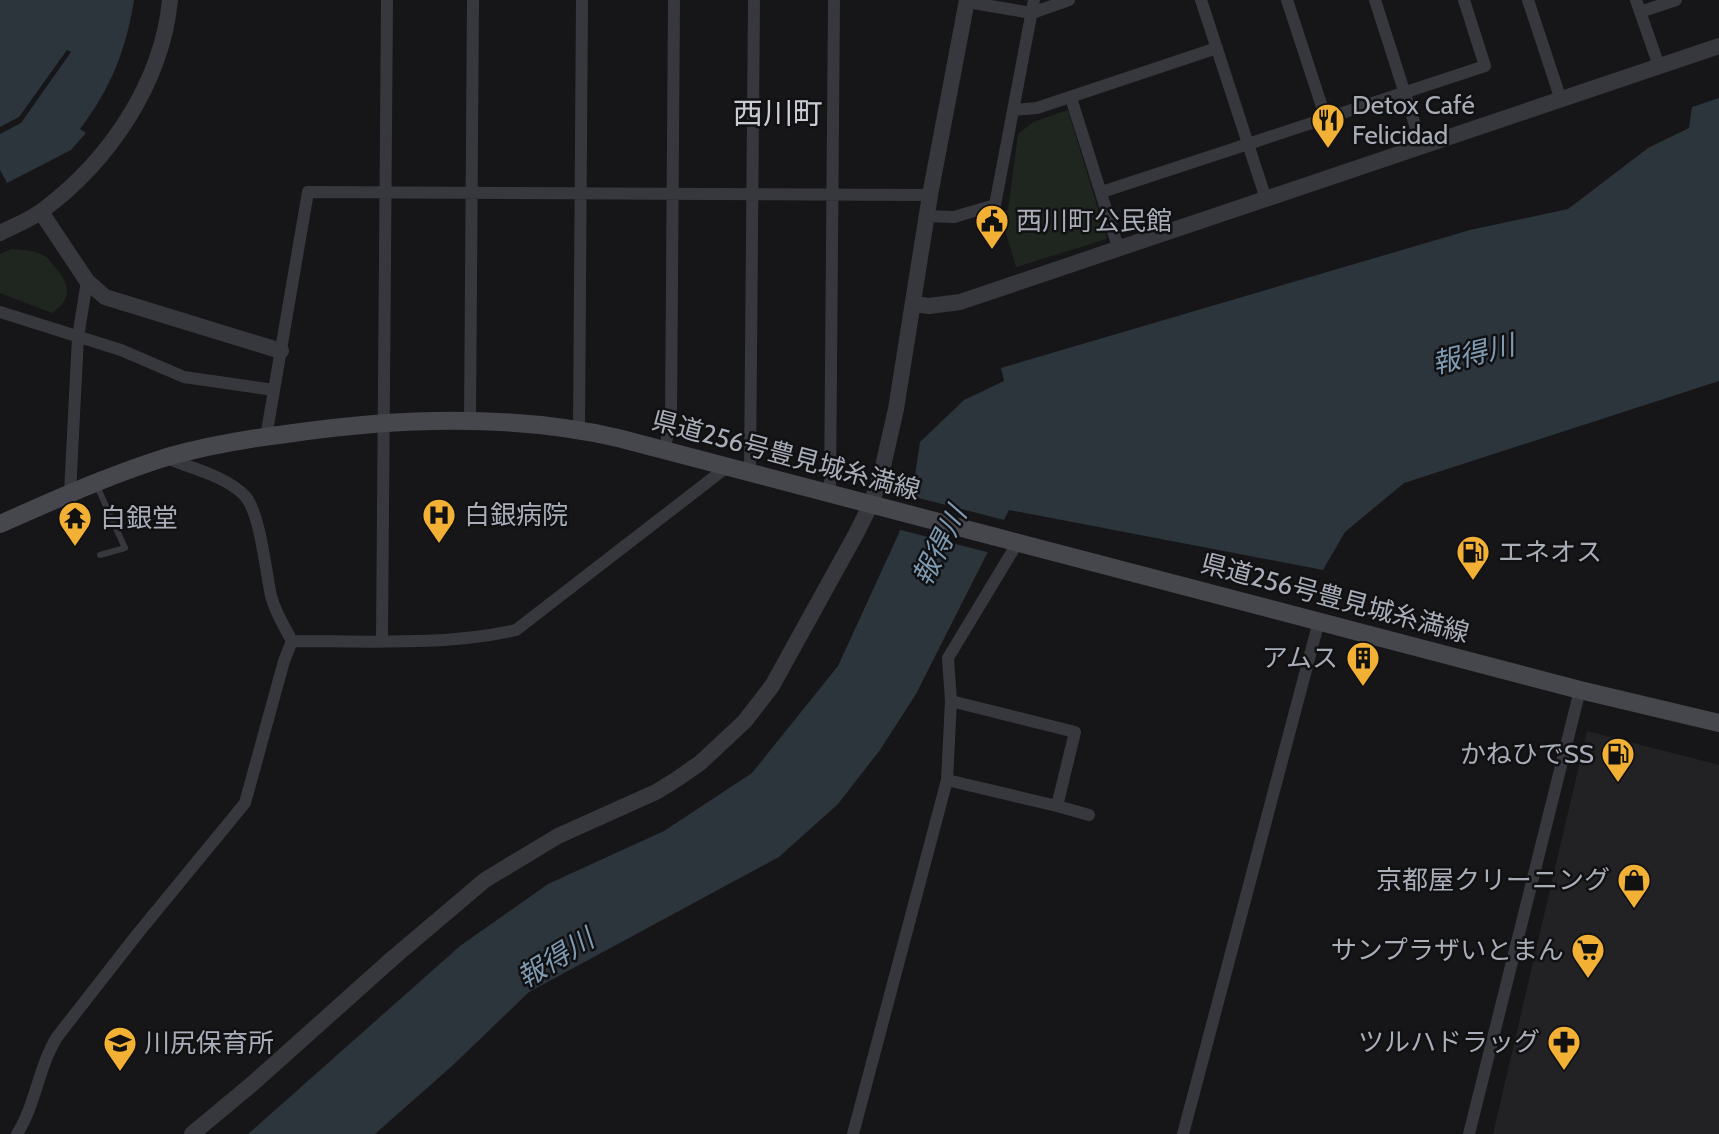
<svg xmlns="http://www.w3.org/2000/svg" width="1719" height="1134" viewBox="0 0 1719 1134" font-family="Cabin,'Noto Sans JP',sans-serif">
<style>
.built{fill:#222225}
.green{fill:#1e261f}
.water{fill:#2c353c}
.pier{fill:#161618}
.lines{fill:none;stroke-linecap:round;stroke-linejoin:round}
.service{stroke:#37383d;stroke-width:6}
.minor{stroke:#37383d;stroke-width:12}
.tertiary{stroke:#37383d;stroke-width:16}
.secondary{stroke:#45474d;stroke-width:18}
.labels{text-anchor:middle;stroke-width:5;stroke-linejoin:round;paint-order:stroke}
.poi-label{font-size:26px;fill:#a8adb8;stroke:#111113;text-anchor:start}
.street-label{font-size:26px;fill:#a8adb8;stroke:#111113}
.water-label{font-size:28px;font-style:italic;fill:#7f9bb3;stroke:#111113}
.quarter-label{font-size:30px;fill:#c9ccd4;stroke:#111113}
</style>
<rect width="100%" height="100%" fill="#161618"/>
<path class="built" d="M1587,731L1719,765V1134H1493Z"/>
<path class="green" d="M1068,110L1107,239L1016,267L1000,213L1008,210L1018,134L1033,122Z
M12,249C23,250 35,250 45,256C49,259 52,264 56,268C71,286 72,299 52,313L0,293V254Z"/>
<path class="water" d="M0,0H134C126,50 111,88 80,129L86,133L71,150L7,183L0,170V134L21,123L71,52L67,50L19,117L0,127Z
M1719,98V381L1404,483L1345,532L1323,570L1009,510L916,694L880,750L838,804L779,857L529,992L452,1066L375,1134H248L460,946L548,884L664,831L752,773L838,666L899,533L913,488L920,442L964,400L1004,381L1001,368L1470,230L1568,209L1648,148L1689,128L1692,107Z"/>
<path class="pier" d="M907,495L1008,521L991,553L897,529Z"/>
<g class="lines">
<path class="service" d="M96,484L125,548L100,555"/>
<path class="minor" d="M1201,0L1266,199
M1287,0L1326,119
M1375,0L1422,147
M1528,0L1561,100
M1636,0L1659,66
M967,2L1032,13L1069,0
M1640,12L1676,0
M1071,98L1118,247
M1014,110L1037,108L1217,48
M1102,192L1485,66L1464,0
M927,216L954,217L995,205L1034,0
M0,312L121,350L184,377L274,390
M470,421L473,0
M579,430L582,0
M266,437L308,192L930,195
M664,451L671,421L674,0
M166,458C191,468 226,476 245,496C260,512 266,573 271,596C275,612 284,626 292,641
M750,473L754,0
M70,493L78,337L87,281
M830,494L834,0
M382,640L387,0
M292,641C365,641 445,646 516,630L727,467
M947,780L1057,806L1075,732L951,701
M1057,806L1089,815
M17,1134C36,1104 38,1068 57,1037L139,932L245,803L284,661L292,641
M853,1134L947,780L951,701L948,658L1018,542
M1183,1134L1319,621
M1469,1134L1580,690"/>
<path class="tertiary" d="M41,212L87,281L105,297L281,351
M0,233C14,226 30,220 43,210C109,161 162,83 170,0
M913,304L929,306L960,302L1719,46
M192,1134L251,1085L393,958L485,880L558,836L656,792L677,779L700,763L745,721L772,686L856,534L871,504L881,475L896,409L930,195L967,0"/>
<path class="secondary" d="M0,524C55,500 109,475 167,457C206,446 246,439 286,434C395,418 511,413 618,438L1580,690L1719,723"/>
</g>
<defs>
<symbol id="restaurant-pin" viewBox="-11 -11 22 30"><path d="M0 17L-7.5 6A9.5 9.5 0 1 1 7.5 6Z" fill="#f2b134" stroke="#111113"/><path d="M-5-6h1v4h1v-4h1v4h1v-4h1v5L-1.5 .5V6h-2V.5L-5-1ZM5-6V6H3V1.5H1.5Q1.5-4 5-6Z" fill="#111"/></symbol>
<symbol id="civic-pin" viewBox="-11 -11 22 30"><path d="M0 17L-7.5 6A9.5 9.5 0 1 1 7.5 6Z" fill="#f2b134" stroke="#111113"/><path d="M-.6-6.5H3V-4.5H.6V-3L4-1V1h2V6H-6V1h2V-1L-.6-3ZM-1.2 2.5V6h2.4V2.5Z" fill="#111"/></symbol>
<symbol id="hospital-pin" viewBox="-11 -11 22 30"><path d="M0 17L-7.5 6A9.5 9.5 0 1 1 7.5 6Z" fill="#f2b134" stroke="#111113"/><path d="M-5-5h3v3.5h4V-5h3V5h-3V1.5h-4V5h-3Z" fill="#111"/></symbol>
<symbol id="temple-pin" viewBox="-11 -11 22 30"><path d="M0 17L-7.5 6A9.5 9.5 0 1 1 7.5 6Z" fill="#f2b134" stroke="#111113"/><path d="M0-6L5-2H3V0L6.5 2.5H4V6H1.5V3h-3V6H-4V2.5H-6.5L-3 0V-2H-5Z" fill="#111"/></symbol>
<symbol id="fuel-pin" viewBox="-11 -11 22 30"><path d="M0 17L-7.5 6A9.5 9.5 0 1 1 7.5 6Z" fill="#f2b134" stroke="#111113"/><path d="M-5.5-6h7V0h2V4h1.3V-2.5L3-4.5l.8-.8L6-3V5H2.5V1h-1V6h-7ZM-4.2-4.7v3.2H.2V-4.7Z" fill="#111"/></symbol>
<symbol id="building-pin" viewBox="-11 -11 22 30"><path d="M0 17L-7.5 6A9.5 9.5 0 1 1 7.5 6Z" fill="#f2b134" stroke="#111113"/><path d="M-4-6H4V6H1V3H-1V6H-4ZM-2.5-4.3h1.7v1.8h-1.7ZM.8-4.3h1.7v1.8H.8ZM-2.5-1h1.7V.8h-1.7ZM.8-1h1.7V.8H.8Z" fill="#111"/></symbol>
<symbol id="shop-pin" viewBox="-11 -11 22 30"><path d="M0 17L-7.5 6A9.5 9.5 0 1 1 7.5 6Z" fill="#f2b134" stroke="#111113"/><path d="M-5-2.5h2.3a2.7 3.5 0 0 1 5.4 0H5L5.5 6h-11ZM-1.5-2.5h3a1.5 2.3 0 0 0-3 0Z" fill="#111"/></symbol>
<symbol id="supermarket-pin" viewBox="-11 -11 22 30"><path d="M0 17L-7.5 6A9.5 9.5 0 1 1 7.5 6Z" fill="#f2b134" stroke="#111113"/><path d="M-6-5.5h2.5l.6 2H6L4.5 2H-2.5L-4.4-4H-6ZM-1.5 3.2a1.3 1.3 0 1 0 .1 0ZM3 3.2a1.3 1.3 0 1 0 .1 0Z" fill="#111"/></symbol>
<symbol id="pharmacy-pin" viewBox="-11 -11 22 30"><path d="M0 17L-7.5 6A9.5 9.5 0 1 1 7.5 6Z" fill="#f2b134" stroke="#111113"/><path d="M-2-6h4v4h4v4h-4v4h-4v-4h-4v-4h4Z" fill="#111"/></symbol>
<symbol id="school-pin" viewBox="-11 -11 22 30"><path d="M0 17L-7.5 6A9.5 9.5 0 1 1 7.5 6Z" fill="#f2b134" stroke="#111113"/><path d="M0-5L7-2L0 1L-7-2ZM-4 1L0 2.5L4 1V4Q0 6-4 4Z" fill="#111"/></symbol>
</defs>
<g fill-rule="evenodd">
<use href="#restaurant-pin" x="1309" y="101" width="38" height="52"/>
<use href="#civic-pin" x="973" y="202" width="38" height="52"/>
<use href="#hospital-pin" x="420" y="496" width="38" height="52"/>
<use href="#temple-pin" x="56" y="499" width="38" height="52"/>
<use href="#fuel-pin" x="1454" y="533" width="38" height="52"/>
<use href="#building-pin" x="1344" y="639" width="38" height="52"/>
<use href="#fuel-pin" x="1599" y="735" width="38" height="52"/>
<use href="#shop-pin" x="1615" y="861" width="38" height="52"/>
<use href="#supermarket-pin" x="1569" y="931" width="38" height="52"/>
<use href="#pharmacy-pin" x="1545" y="1023" width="38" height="52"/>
<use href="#school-pin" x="101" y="1024" width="38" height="52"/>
</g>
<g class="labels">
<g class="poi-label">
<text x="1352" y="114">Detox Café<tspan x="1352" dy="30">Felicidad</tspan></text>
<text x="1016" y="230">西川町公民館</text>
<text x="464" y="524">白銀病院</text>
<text x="100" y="527">白銀堂</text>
<text x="1498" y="561">エネオス</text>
<text x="1338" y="667" text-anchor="end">アムス</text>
<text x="1594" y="763" text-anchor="end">かねひでSS</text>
<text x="1610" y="889" text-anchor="end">京都屋クリーニング</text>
<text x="1564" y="959" text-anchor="end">サンプラザいとまん</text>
<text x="1540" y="1051" text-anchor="end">ツルハドラッグ</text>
<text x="144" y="1052">川尻保育所</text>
</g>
<g class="street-label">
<text transform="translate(786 455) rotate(15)" y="9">県道256号豊見城糸満線</text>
<text transform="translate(1335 598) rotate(15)" y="9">県道256号豊見城糸満線</text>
</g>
<g class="water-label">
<text transform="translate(1473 354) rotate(-14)" y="10">報得川</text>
<text transform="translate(939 546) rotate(-63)" y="10">報得川</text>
<text transform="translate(555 958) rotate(-32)" y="10">報得川</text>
</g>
<g class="quarter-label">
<text x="778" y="124">西川町</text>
</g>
</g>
</svg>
